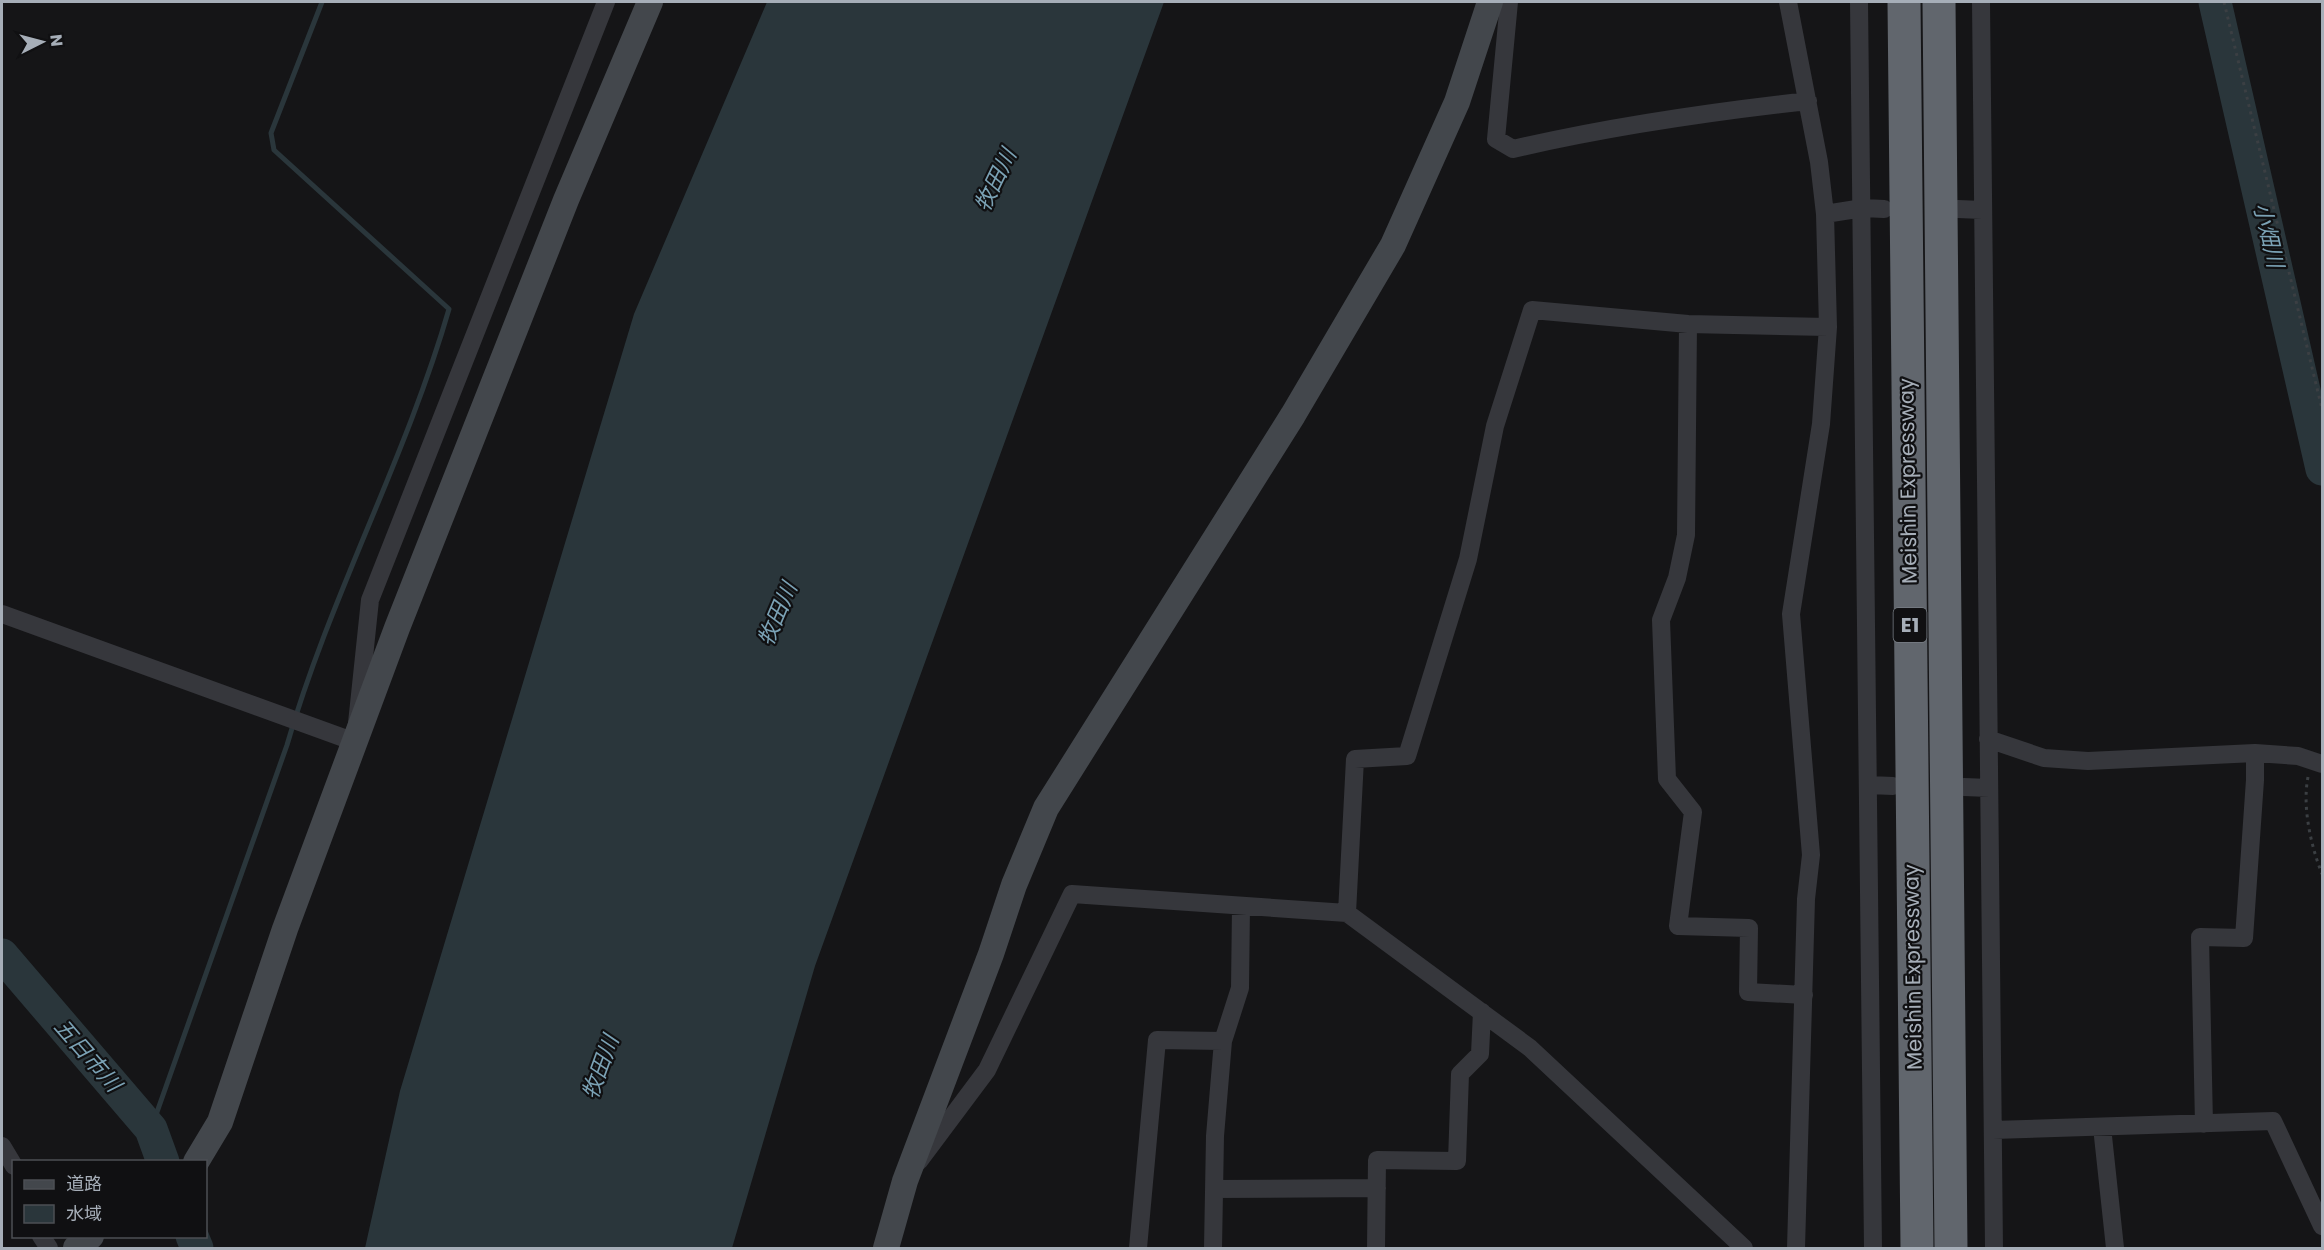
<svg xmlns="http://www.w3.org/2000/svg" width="2324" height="1250" viewBox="0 0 2324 1250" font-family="Poppins,'Noto Sans JP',sans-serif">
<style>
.water{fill:#2a363b}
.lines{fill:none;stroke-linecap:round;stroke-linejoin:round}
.stream{stroke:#2a363b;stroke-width:5}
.river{stroke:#2a363b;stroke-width:33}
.path{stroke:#3b3f43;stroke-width:3;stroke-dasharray:3 4.5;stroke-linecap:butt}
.street{stroke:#36373c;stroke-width:18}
.secondary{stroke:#43474c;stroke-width:26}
.highway{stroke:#61666d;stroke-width:33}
.labels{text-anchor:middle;stroke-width:4.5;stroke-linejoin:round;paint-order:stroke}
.shield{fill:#101012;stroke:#797f86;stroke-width:1.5}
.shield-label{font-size:20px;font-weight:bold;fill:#a6aeb8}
.street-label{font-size:21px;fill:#a6aeb8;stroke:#101012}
.water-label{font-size:22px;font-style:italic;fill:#7ba2b5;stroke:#101012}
</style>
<rect width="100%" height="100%" fill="#151517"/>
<path class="water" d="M767,2H1164L815,966L732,1248H365L400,1091L634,314Z"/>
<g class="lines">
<path class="stream" d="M151,1129L287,745C330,596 406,458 449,309L274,150L271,133L322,2"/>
<path class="river" d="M2215,2L2322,469
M2,955L151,1129L163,1162
M192,1236L197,1248"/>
<path class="path" d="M2224,2L2322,409
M2308,777C2302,807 2311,846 2322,874"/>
<path class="street" d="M1509,2L1496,139L1513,149C1611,126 1709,112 1808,101
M1788,2L1819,162L1825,214L1828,327L1821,424L1791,614L1811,855L1806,899L1796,1248
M1859,2L1873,1248
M1981,2L1994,1248
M1958,209L1982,210
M1825,214L1863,208L1884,209
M1688,324L1686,535L1677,578L1661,620L1667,779L1693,812L1678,926L1749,928L1748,992L1804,995
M2,614L355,742L370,600L606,2
M1988,739L2044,758L2088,761L2255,753L2298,756L2322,764
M1869,785L1893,786
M1964,787L1989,788
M1347,913L1355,759L1407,756L1468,559L1495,426L1532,310L1688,324L1828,327
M2204,1124L2200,937L2244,938L2255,780V753
M2102,1127L2115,1248
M1993,1130L2273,1121L2322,1226
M2,1146L14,1166
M919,1161L987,1070L1072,894L1347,913L1530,1048L1744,1248
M1214,1189L1377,1188
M41,1236L49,1248
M1138,1248L1157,1040L1223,1041
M1213,1248L1215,1136L1223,1041L1240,988L1241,906
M1376,1248L1377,1160L1457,1161L1460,1074L1480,1054L1482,1012"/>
<path class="secondary" d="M196,1162L220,1122L285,929L397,628L566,200L650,2
M76,1248L91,1236
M886,1248L905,1181L991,954L1014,885L1046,808L1293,415L1393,245L1457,102L1490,2"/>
<path class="highway" d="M1904,2L1917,1248
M1939,2L1951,1248"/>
</g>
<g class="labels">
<rect class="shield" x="1893.5" y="608" width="33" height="34" rx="4.5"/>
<g class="shield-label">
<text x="1910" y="632">E1</text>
</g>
<g class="street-label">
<text transform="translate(1908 481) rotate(-91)" y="7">Meishin Expressway</text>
<text transform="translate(1913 967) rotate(-91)" y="7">Meishin Expressway</text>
</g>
<g class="water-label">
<text transform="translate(995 180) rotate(-64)" y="8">牧田川</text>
<text transform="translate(2269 235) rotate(77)" y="8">小畑川</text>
<text transform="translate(777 614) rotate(-67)" y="8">牧田川</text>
<text transform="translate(88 1055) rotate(49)" y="8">五日市川</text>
<text transform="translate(600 1067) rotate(-70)" y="8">牧田川</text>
</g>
</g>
<rect width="2324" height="1250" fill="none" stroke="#a6aeb8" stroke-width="6"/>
<rect x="12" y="1160" width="195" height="78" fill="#101012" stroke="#4c4f54" stroke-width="1.5"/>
<rect x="24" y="1180" width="30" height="9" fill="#43474c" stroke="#4c4f54" stroke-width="1.5"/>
<text x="66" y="1190" font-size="18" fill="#a6aeb8">道路</text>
<rect x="24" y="1205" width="30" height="18" fill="#2a363b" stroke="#4c4f54" stroke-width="1.5"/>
<text x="66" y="1220" font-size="18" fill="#a6aeb8">水域</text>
<g transform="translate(42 42) rotate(84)" stroke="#101012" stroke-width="4.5" paint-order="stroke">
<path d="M0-4.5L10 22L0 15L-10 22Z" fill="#a6aeb8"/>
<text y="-9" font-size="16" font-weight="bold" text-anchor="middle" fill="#a6aeb8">N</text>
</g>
</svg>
